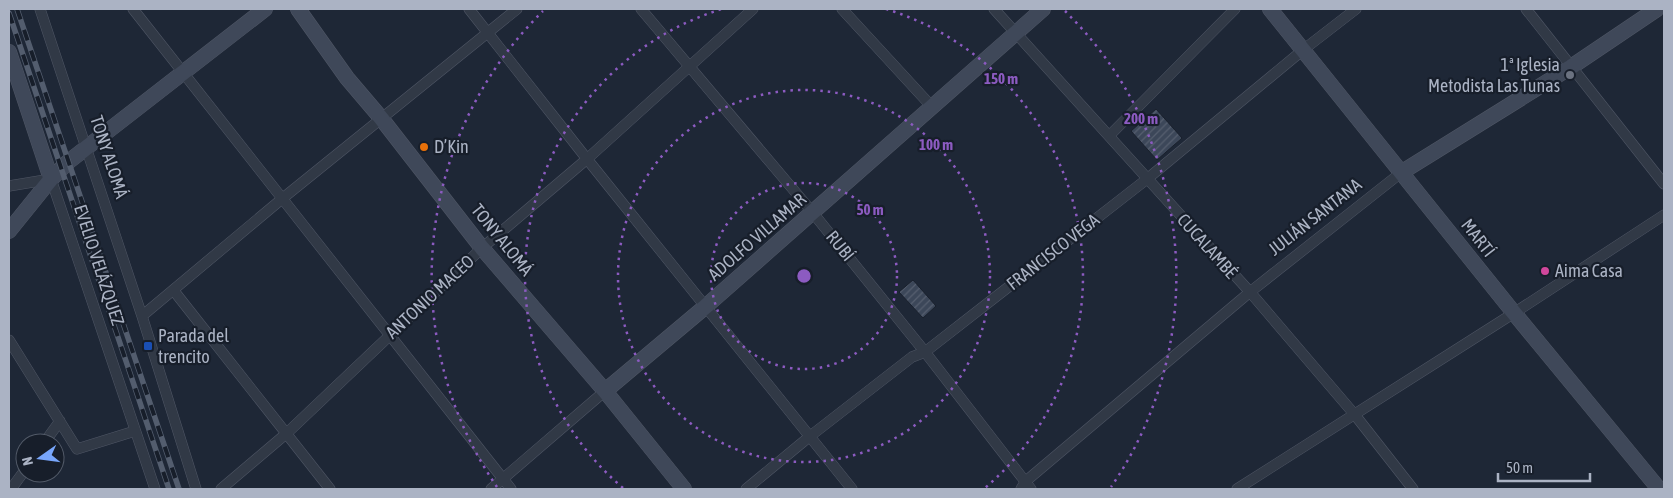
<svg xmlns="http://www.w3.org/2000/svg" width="1673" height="498" viewBox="0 0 1673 498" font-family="'Asap Condensed',sans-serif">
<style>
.building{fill:url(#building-hatch);stroke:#19202c}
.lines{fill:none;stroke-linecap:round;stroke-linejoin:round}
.street-casing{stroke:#4f5665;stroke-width:11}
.secondary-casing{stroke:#4f5665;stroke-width:16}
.street{stroke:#313946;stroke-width:10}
.secondary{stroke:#3f4859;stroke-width:15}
.rail-casing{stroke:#535d6e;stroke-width:5.5}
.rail{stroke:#171e2a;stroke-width:4;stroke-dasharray:11;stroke-linecap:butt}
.ring{fill:none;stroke:#8c5bc1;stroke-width:2.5;stroke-dasharray:2.5 5}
.worship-dot{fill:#6b7280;stroke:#171e2a;stroke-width:2}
.food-dot{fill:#e8710a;stroke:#171e2a;stroke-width:2}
.hotel-dot{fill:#d1479c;stroke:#171e2a;stroke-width:2}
.transit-dot{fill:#1a4fb4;stroke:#171e2a;stroke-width:2}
.labels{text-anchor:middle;stroke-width:4.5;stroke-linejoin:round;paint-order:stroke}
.poi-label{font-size:18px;fill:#abb3c4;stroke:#171e2a;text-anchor:start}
.street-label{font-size:18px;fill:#abb3c4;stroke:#171e2a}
.centre{fill:#8c5bc1;stroke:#171e2a;stroke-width:2.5}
.ring-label{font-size:15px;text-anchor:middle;font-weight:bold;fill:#8c5bc1;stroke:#171e2a;stroke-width:4.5;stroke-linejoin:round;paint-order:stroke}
</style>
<defs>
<pattern id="building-hatch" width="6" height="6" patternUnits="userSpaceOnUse" patternTransform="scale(1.25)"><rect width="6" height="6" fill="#3c4759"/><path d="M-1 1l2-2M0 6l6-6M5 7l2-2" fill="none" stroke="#565f6f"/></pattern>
</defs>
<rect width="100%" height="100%" fill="#1e2736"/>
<path class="building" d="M1156,109L1182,138L1157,160L1131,131Z
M913,280L936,306L923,318L899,292Z"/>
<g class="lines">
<defs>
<path id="street" d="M40,9L142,316L196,489
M133,9L511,489
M469,9L587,159L852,489
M641,9L813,213L925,352L1031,489
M842,9L933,108
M994,9L1250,292L1355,415L1413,489
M1526,9L1664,184
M1109,136L1235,9
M9,186L51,179L155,489
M174,291L330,489
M142,316L283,198L517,9
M9,340L77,449L135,431
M44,443L60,421
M11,489L25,470
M221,489L287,433L482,248L587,159L753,9
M491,489L605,391
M746,489L809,437L912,357L925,352L1147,179L1303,50L1356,9
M1021,489L1026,481L1250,292L1402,172
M1237,489L1514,313L1664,215"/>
<path id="secondary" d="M298,9L347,78L381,118L482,248L605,391L684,489
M1270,9L1514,313L1659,489
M9,52L51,179
M1402,172L1571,67L1657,9
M9,231L51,179L68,162L265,9
M605,391L705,307L1043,9"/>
</defs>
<use href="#street" class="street-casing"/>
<use href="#secondary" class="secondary-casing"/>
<use href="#street" class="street"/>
<use href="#secondary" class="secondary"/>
<defs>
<path id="rail" d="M17,9L179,489
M9,13L169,489"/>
</defs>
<use href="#rail" class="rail-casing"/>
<use href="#rail" class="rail"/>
</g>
<g class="ring">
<circle cx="804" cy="276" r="93"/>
<circle cx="804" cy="276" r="186"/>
<path d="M623 488A279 279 0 0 1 722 9M886 9A279 279 0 0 1 985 488"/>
<path d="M497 487A372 372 0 0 1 543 11M1065 11A372 372 0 0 1 1111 487"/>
</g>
<circle class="worship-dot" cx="1570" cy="75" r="5"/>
<circle class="food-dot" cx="424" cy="147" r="5"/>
<circle class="hotel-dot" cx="1545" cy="271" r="5"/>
<rect class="transit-dot" x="143" y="341" width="10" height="10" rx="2.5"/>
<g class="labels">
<g class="poi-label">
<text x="1560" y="71" text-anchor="end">1ª Iglesia<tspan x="1560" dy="21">Metodista Las Tunas</tspan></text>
<text x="434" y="153">D’Kin</text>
<text x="1555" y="277">Aima Casa</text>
<text x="158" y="342">Parada del<tspan x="158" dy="21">trencito</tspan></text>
</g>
<g class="street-label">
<text transform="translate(109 157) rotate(72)" y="6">TONY ALOMÁ</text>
<text transform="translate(1315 217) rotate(-38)" y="6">JULIÁN SANTANA</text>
<text transform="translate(757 237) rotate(-41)" y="6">ADOLFO VILLAMAR</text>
<text transform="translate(1478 238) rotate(52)" y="6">MARTÍ</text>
<text transform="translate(502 240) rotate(51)" y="6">TONY ALOMÁ</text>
<text transform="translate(840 246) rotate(51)" y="6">RUBÍ</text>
<text transform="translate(1207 246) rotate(48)" y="6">CUCALAMBÉ</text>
<text transform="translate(1053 252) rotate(-38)" y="6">FRANCISCO VEGA</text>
<text transform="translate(99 265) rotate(72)" y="6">EVELIO VELÁZQUEZ</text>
<text transform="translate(430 297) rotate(-43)" y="6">ANTONIO MACEO</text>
</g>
</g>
<circle cx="804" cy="276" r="8" class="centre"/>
<g class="ring-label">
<text x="1001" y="84">150 m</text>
<text x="1141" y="124">200 m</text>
<text x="936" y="150">100 m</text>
<text x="870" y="215">50 m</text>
</g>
<rect width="1673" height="498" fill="none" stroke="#abb3c4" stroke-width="20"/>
<g transform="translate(40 458) rotate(256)"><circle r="24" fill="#171e2a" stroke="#525a68"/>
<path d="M0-4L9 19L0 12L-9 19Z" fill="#78a6fb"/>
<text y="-8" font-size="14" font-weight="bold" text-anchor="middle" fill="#abb3c4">N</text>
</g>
<path d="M1498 473v8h92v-8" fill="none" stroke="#abb3c4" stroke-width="2.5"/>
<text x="1506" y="473" font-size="15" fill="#abb3c4" stroke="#171e2a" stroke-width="4" paint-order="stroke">50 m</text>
</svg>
